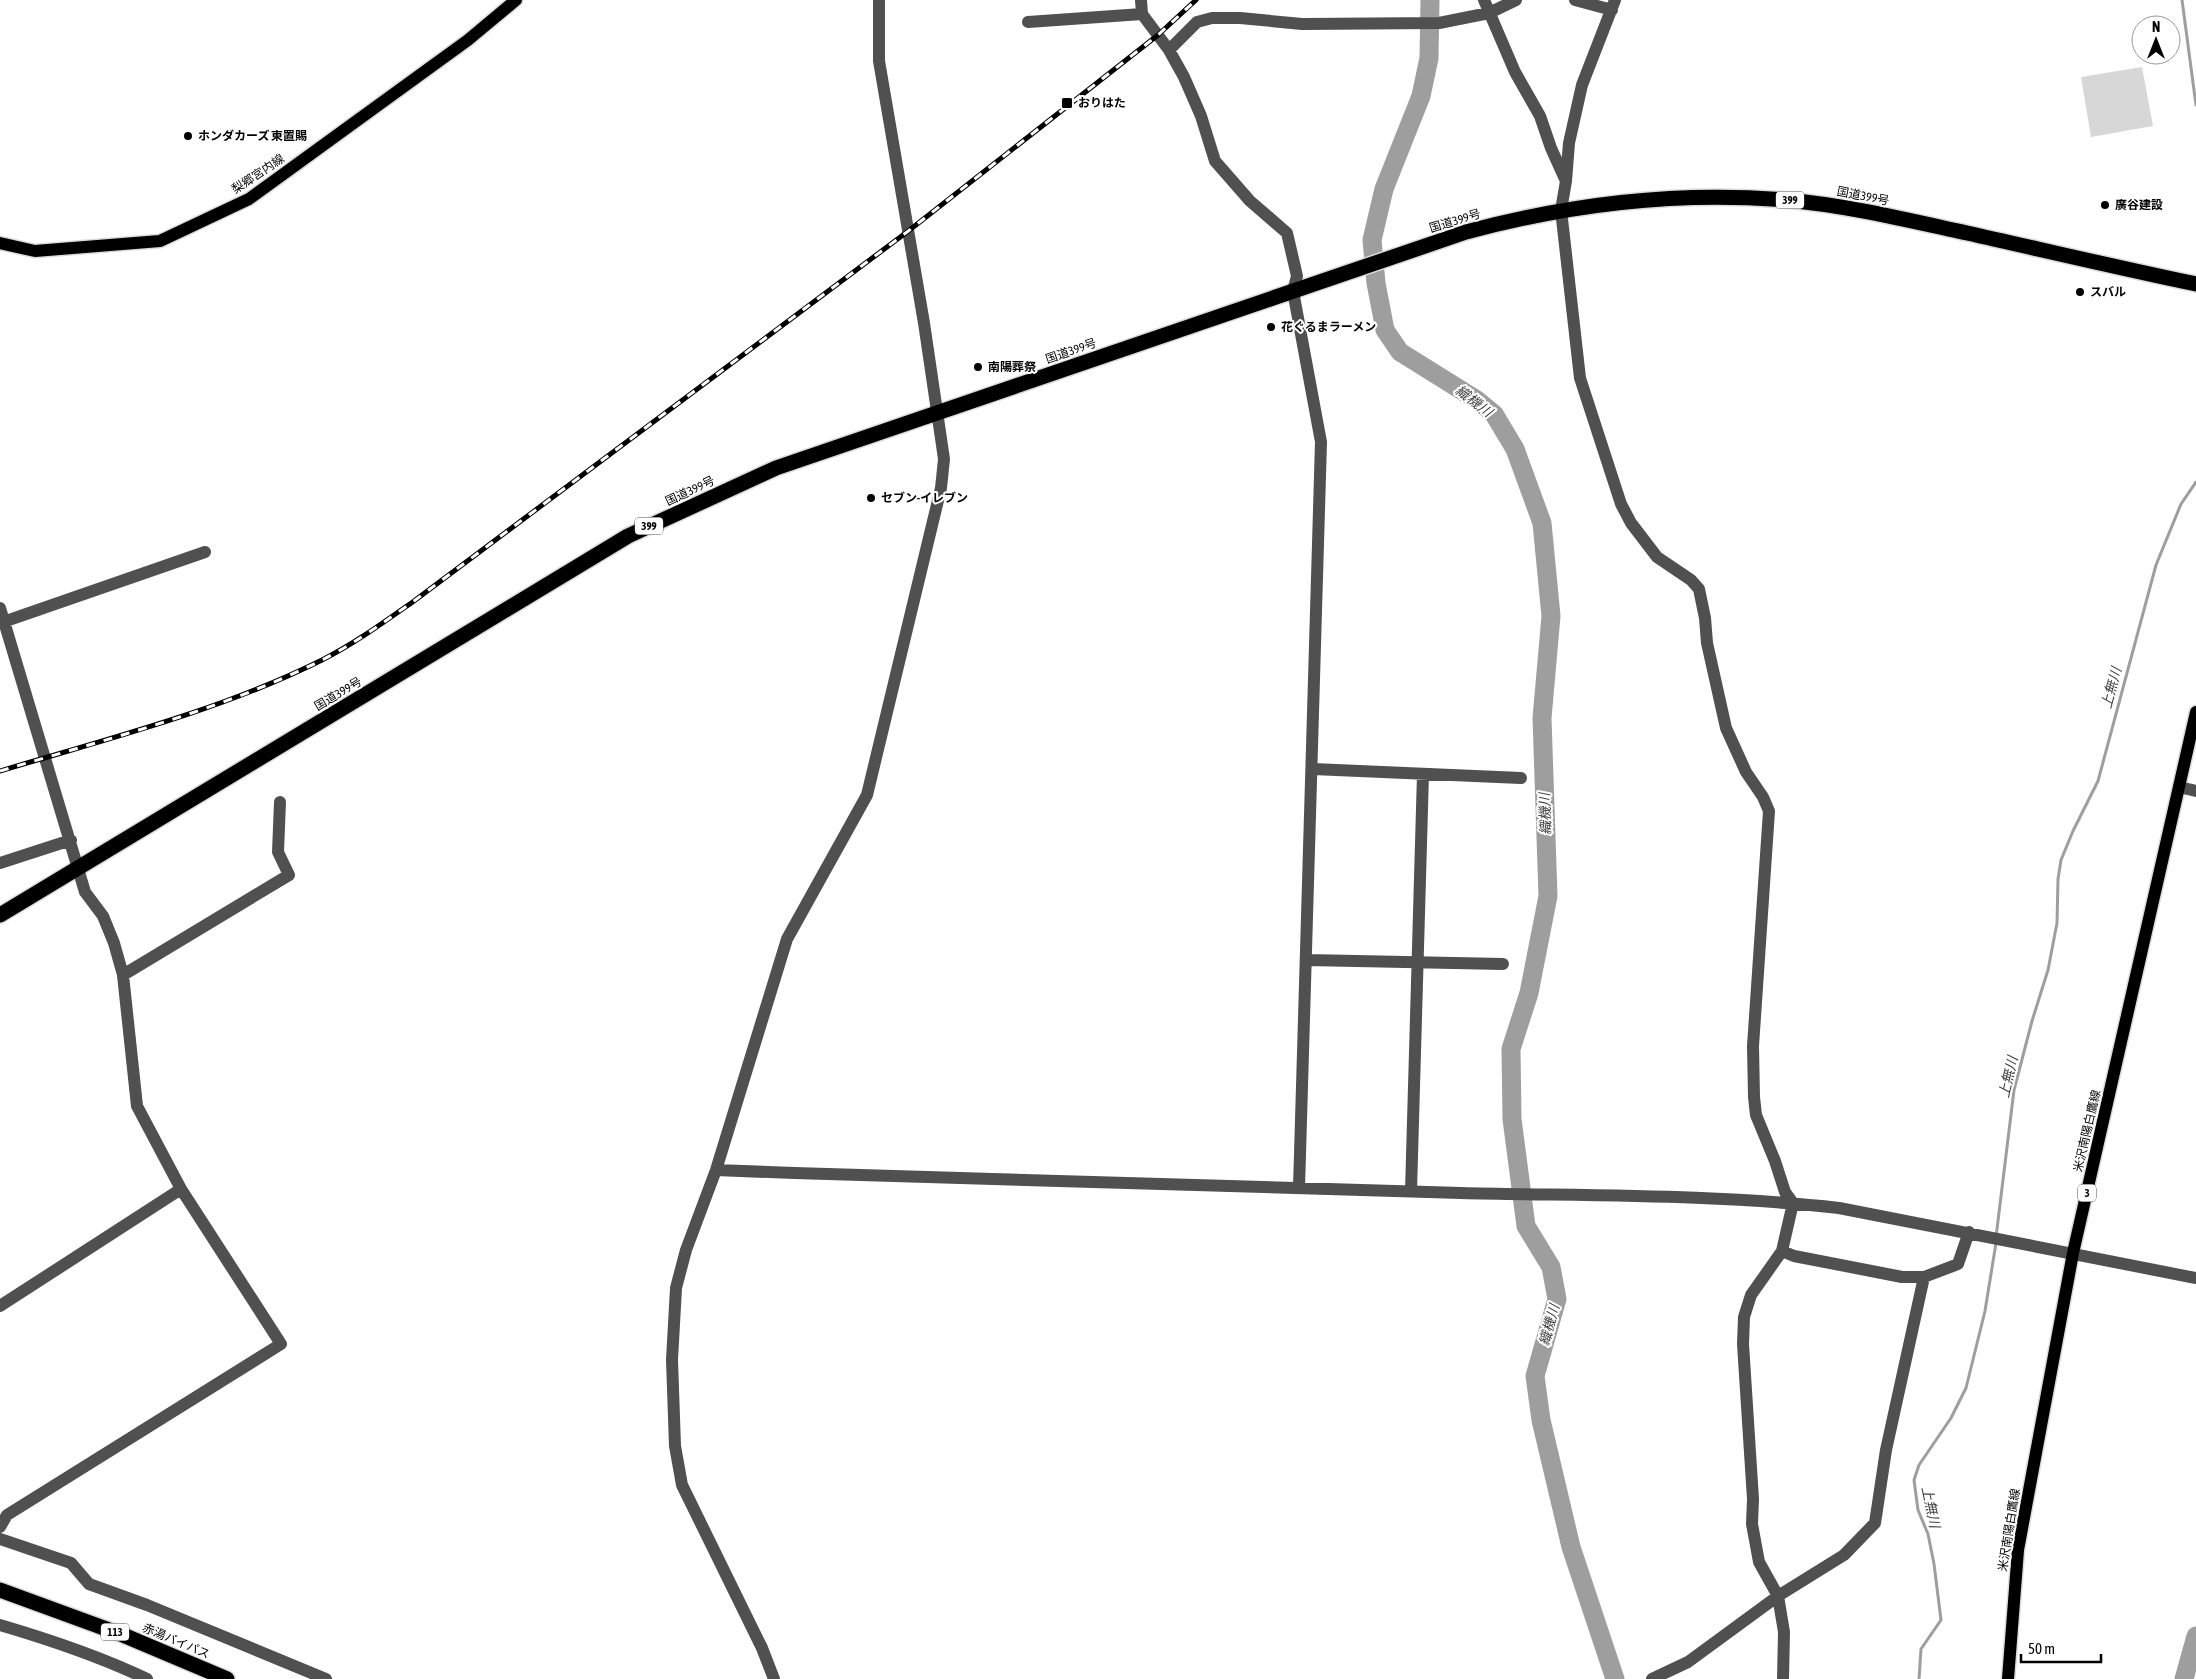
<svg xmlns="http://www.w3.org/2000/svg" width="2196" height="1679" viewBox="0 0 2196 1679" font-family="'Asap Condensed','Noto Sans JP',sans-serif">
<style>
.green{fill:#d7d7d7}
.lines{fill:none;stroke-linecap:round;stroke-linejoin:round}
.stream{stroke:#9e9e9e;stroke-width:3}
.river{stroke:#9e9e9e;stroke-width:19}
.major-casing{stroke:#dbdbdb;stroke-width:15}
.highway-casing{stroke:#dbdbdb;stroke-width:18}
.minor{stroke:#505050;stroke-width:12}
.major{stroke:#000;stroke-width:12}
.highway{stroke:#000;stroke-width:15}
.rail-casing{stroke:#000;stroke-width:5}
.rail{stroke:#fff;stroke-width:3;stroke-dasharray:9;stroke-linecap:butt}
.poi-dot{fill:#000;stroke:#fff;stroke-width:2}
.labels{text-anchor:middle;stroke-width:4;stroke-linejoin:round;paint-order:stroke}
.shield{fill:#fff;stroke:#4c4c4c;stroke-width:1}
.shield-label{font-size:11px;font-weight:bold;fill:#000}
.poi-label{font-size:12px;font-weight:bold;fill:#000;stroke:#fff;text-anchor:start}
.street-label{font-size:12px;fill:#000;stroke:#fff}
.water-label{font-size:14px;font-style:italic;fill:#3f3f3f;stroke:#fff}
</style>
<rect width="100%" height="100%" fill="#fff"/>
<path class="green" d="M2142,67L2153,126L2091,137L2081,77Z"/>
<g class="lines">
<path class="stream" d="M2182,0L2196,105
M1996,1237L2014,1090L2032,1021L2048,970L2057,923L2058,879L2061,860L2073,831L2098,781L2156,565L2181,504L2196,482
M1919,1679L1921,1649L1941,1620L1934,1564L1928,1534L1918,1510L1914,1480L1919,1465L1951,1418L1966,1388L1985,1311L1996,1243"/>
<path class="river" d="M1430,0L1429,58L1421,96L1384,189L1372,240L1376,283L1385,330L1400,352L1477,400L1494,414L1515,449L1542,523L1551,616L1542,718L1548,896L1529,993L1511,1049L1512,1119L1526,1226L1551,1267L1557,1299L1535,1376L1541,1420L1571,1547L1615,1679
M2184,1679L2196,1636"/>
<defs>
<path id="major" d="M0,243L35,251L160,241L249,199L468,40L516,0
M2008,1679L2018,1550L2073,1253L2196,712"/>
<path id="highway" d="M0,915L628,536L776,468L1466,232C1570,204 1677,191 1785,200C1846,205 1907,220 1967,233C2043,250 2119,268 2196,284
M0,1590L123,1635L227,1679"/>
</defs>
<use href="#major" class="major-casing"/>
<use href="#highway" class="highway-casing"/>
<path class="minor" d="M1141,0L1142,14L1169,50L1184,77L1201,116L1215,161L1250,201L1287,233L1297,276L1293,291L1321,442L1299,1188
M1484,0L1515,72L1540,116L1551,148L1565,179
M1575,0L1612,10
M1615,0L1582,85L1569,143L1566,181L1561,210L1580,378L1621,504L1631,523L1657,557L1691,580L1699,589L1705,618L1707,643L1726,728L1746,772L1763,797L1769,811L1753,1046L1754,1097L1756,1115L1775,1161L1785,1192L1793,1203L1782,1251L1751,1295L1744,1317L1743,1344L1753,1499L1752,1524L1759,1562L1778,1596L1784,1632L1783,1679
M1028,22L1142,14
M1169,50L1197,22L1212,18H1240L1302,24L1439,23L1489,13L1516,0
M0,608L85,892L103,916L114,943L123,975L137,1106L181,1189L281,1344L7,1515L0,1527
M0,623L205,552
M1313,769L1521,778
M2179,787L2196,791
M0,863L71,840
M1307,960L1503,964
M123,975L289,875L278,852L280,802
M716,1170C964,1180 1212,1187 1461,1193C1587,1196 1714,1194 1839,1208L2196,1278
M1411,1191L1423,774
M1782,1251L1794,1256L1902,1277H1924L1958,1264L1969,1232
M0,1306L181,1189
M0,1539L71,1563L89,1584L147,1605L326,1679
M0,1625C51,1640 99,1656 147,1679
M774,1679L762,1648L682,1485L675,1446L672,1360L676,1288L686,1250L716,1170L787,939L867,795L941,488L944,459L924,323L879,61V0
M1652,1679L1688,1662L1778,1596L1844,1555L1875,1523L1886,1450L1924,1277"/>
<use href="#major" class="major"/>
<use href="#highway" class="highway"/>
<defs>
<path id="rail" d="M0,771C107,739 222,710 322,660C354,644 384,622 414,601L907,232L1158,35L1196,0"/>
</defs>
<use href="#rail" class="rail-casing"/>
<use href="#rail" class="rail"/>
</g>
<g class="poi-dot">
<rect x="1061" y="97" width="12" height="12" rx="2.5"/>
<circle cx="188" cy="136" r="5"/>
<circle cx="2105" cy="205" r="5"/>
<circle cx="2080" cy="292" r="5"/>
<circle cx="1271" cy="327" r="5"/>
<circle cx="978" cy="367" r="5"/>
<circle cx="871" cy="498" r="5"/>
</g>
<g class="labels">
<g class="shield">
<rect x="1776" y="191.5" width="28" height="17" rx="4"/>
<rect x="635" y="517.5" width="28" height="17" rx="4"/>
<rect x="2078" y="1184.5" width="18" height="17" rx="4"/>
<rect x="101" y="1623.5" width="28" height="17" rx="4"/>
</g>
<g class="shield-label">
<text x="1790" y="204">399</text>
<text x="649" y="530">399</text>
<text x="2087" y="1197">3</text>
<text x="115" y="1636">113</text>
</g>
<g class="poi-label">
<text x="1078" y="107">おりはた</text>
<text x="198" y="140">ホンダカーズ 東置賜</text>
<text x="2115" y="209">廣谷建設</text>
<text x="2090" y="296">スバル</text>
<text x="1281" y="331">花ぐるまラーメン</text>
<text x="988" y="371">南陽葬祭</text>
<text x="881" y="502">セブン-イレブン</text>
</g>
<g class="street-label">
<text transform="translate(258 174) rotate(-34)" y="4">梨郷宮内線</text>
<text transform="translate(1863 196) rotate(11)" y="4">国道399号</text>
<text transform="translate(1455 221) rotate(-17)" y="4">国道399号</text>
<text transform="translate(1071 351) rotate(-19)" y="4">国道399号</text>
<text transform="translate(690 491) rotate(-25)" y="4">国道399号</text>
<text transform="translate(338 694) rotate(-31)" y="4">国道399号</text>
<text transform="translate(2087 1131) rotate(-77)" y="4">米沢南陽白鷹線</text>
<text transform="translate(2009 1530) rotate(-81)" y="4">米沢南陽白鷹線</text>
<text transform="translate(176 1641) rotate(23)" y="4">赤湯バイパス</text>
</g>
<g class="water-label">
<text transform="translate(1474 401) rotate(37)" y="5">織機川</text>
<text transform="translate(2111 688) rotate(-75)" y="5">上無川</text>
<text transform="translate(1545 814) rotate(-92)" y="5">織機川</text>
<text transform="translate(2008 1077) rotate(-77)" y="5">上無川</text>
<text transform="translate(1549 1325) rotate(-75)" y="5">織機川</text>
<text transform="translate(1931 1507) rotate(78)" y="5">上無川</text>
</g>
</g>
<g transform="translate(2156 40)"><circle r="24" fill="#ffffff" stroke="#999999"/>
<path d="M0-4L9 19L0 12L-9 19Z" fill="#000000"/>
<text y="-8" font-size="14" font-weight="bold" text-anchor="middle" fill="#000000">N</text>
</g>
<path d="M2021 1654v8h80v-8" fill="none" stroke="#000000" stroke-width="2.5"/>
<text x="2028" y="1654" font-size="15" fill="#000000" stroke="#ffffff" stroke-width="4" paint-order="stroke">50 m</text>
</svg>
